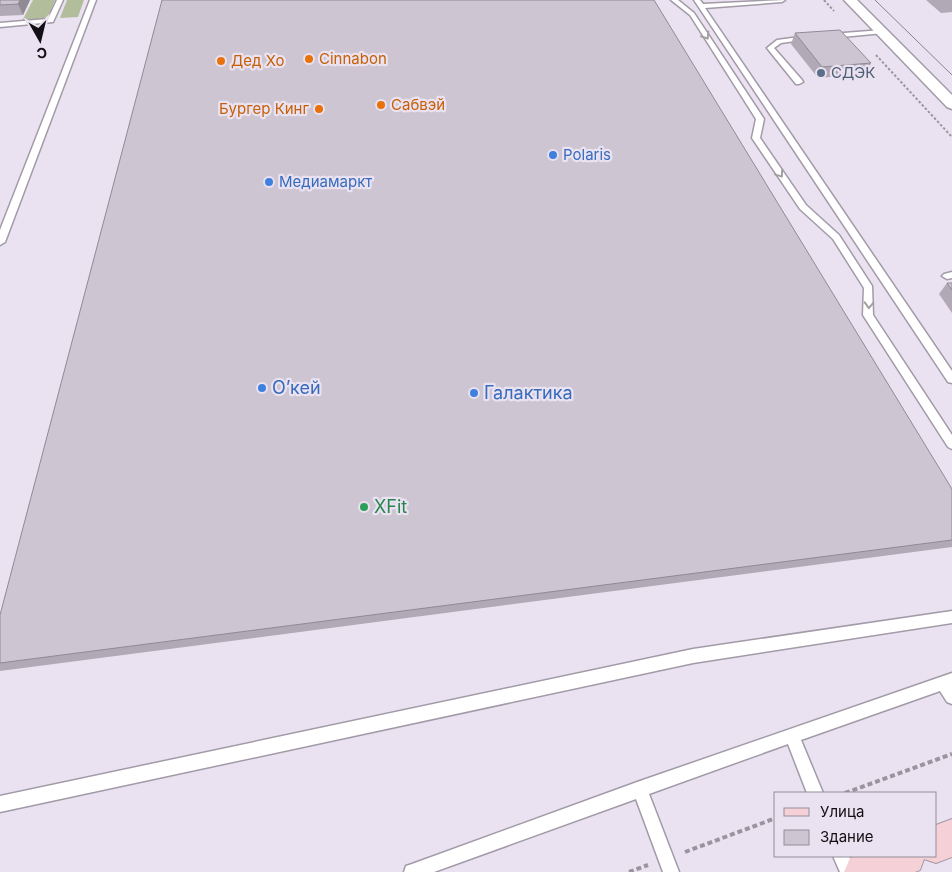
<svg xmlns="http://www.w3.org/2000/svg" width="952" height="872" viewBox="0 0 952 872" font-family="Inter,sans-serif">
<style>
.forest{fill:#b2be9b}
.lines{fill:none;stroke-linecap:round;stroke-linejoin:round}
.service-casing{stroke:#a29aa7;stroke-width:3}
.minor-casing{stroke:#a29aa7;stroke-width:3}
.secondary-casing{stroke:#a29aa7;stroke-width:2}
.path-far1{stroke:#9a949f;stroke-width:2;stroke-dasharray:2.5 2;stroke-linecap:butt}
.path{stroke:#9a949f;stroke-width:4;stroke-dasharray:5 3;stroke-linecap:butt}
.service{fill:#fff;fill-rule:evenodd}
.minor{fill:#fff;fill-rule:evenodd}
.secondary{fill:#f6d0d7;fill-rule:evenodd}
.tram{stroke:#89838d;stroke-width:1}
.wall{fill:#b1a9b5}
.shaded-wall{fill:#908a94}
.building{fill:#cec5d3;stroke:#908a94}
.oneway{stroke:#a19fa1}
.food-dot{fill:#e8710a;stroke:#eae2f0;stroke-width:2}
.service-dot{fill:#5c6f8a;stroke:#eae2f0;stroke-width:2}
.shop-dot{fill:#3f7fe0;stroke:#eae2f0;stroke-width:2}
.leisure-dot{fill:#2e9e5b;stroke:#eae2f0;stroke-width:2}
.labels{text-anchor:middle;stroke-width:4.5;stroke-linejoin:round;paint-order:stroke}
.far-food-label{font-size:15px;fill:#c56008;stroke:#eae2f0;text-anchor:start}
.far-service-label{font-size:15px;fill:#4e5e75;stroke:#eae2f0;text-anchor:start}
.far-shop-label{font-size:15px;fill:#366cbe;stroke:#eae2f0;text-anchor:start}
.shop-label{font-size:18px;fill:#366cbe;stroke:#eae2f0;text-anchor:start}
.leisure-label{font-size:18px;fill:#27864d;stroke:#eae2f0;text-anchor:start}
</style>
<rect width="100%" height="100%" fill="#eae2f0"/>
<path class="forest" d="M33,0H55L47,19L22,21Z
M67,0H84L78,17L60,18Z"/>
<g class="lines">
<defs>
<path id="service" d="M57,0H63L53,22L0,27V23L48,19Z
M90,0H96L5,242L0,245V230Z
M671,0H678L694,13L764,119L760,138L806,205L839,235L872,286L873,315L952,435V449L948,447L863,315L864,288L833,239L800,209L752,138L756,119L690,15Z
M694,0H700L703,4L785,0L782,2L705,8L952,371V383L948,382Z
M882,30L885,32L884,33L831,38L828,36L831,34Z
M807,36L810,38L809,39L781,43L774,48L802,80L803,82L799,84H796L767,48L777,40Z
M952,272V278L947,279L942,276L944,274Z
M952,611V623L693,663L0,812V796L693,649Z
M952,673V704L947,702L940,691L801,740L823,793H807L788,744L649,794L679,872H663L636,799L434,872H404L406,866L412,864L640,781Z
M833,856H849L856,872H840Z"/>
<path id="minor" d="M844,0H857L952,95V109L947,107Z"/>
<path id="secondary" d="M952,819V857L936,863L924,859L920,870L915,872H844L850,858L856,856H936V825Z"/>
</defs>
<use href="#service" class="service-casing"/>
<use href="#minor" class="minor-casing"/>
<use href="#secondary" class="secondary-casing"/>
<path class="path-far1" d="M824,0L834,11
M876,55L952,137"/>
<path class="path" d="M845,793L952,754
M685,852L776,818
M629,872L648,865"/>
<use href="#service" class="service"/>
<use href="#minor" class="minor"/>
<use href="#secondary" class="secondary"/>
<path class="tram" d="M875,0L952,75"/>
</g>
<path class="wall" d="M0,0H30L23,15L0,16Z
M926,0H952V12L941,13Z
M795,33L871,63L866,74L818,78L791,44Z
M947,283H952V313L939,294Z
M952,489V547L0,671V615Z"/>
<path class="shaded-wall" d="M20,0H30L23,15L18,4Z"/>
<path class="building" d="M0,0H20L18,4L0,5Z
M162,0H654L952,489V540L0,663V615Z
M840,30L871,63L822,67L795,33Z
M947,283H952V290Z"/>
<defs><path id="oneway-chevron" d="M-2-3.5L2.5 0L-2 3.5" fill="none" stroke-width="1.6" stroke-linecap="round" stroke-linejoin="round" transform="scale(1.25)"/></defs>
<g class="oneway">
<use href="#oneway-chevron" transform="translate(706 36) rotate(57)"/>
<use href="#oneway-chevron" transform="translate(780 174) rotate(56)"/>
<use href="#oneway-chevron" transform="translate(869 305) rotate(92)"/>
</g>
<g class="food-dot">
<circle cx="309" cy="59" r="5"/>
<circle cx="221" cy="61" r="5"/>
<circle cx="381" cy="105" r="5"/>
<circle cx="319" cy="109" r="5"/>
</g>
<circle class="service-dot" cx="821" cy="73" r="5"/>
<g class="shop-dot">
<circle cx="553" cy="155" r="5"/>
<circle cx="269" cy="182" r="5"/>
<circle cx="262" cy="388" r="5"/>
<circle cx="474" cy="393" r="5"/>
</g>
<circle class="leisure-dot" cx="364" cy="507" r="5"/>
<g class="labels">
<g class="far-food-label">
<text x="319" y="64">Cinnabon</text>
<text x="231" y="66">Дед Хо</text>
<text x="391" y="110">Сабвэй</text>
<text x="309" y="114" text-anchor="end">Бургер Кинг</text>
</g>
<g class="far-service-label">
<text x="831" y="78">СДЭК</text>
</g>
<g class="far-shop-label">
<text x="563" y="160">Polaris</text>
<text x="279" y="187">Медиамаркт</text>
</g>
<g class="shop-label">
<text x="272" y="394">О’кей</text>
<text x="484" y="399">Галактика</text>
</g>
<g class="leisure-label">
<text x="374" y="513">XFit</text>
</g>
</g>
<rect x="774" y="792" width="162" height="65" fill="#eae2f0" stroke="#948e98"/>
<rect x="784" y="808" width="25" height="8" fill="#f6d0d7" stroke="#948e98"/>
<text x="820" y="817" font-size="15" fill="#131015">Улица</text>
<rect x="784" y="830" width="25" height="15" fill="#cec5d3" stroke="#948e98"/>
<text x="820" y="842" font-size="15" fill="#131015">Здание</text>
<g transform="translate(40 40) rotate(172)" stroke="#eae2f0" stroke-width="4" paint-order="stroke">
<path d="M0-4L9 19L0 12L-9 19Z" fill="#131015"/>
<text y="-8" font-size="14" font-weight="bold" text-anchor="middle" fill="#131015">С</text>
</g>
</svg>
